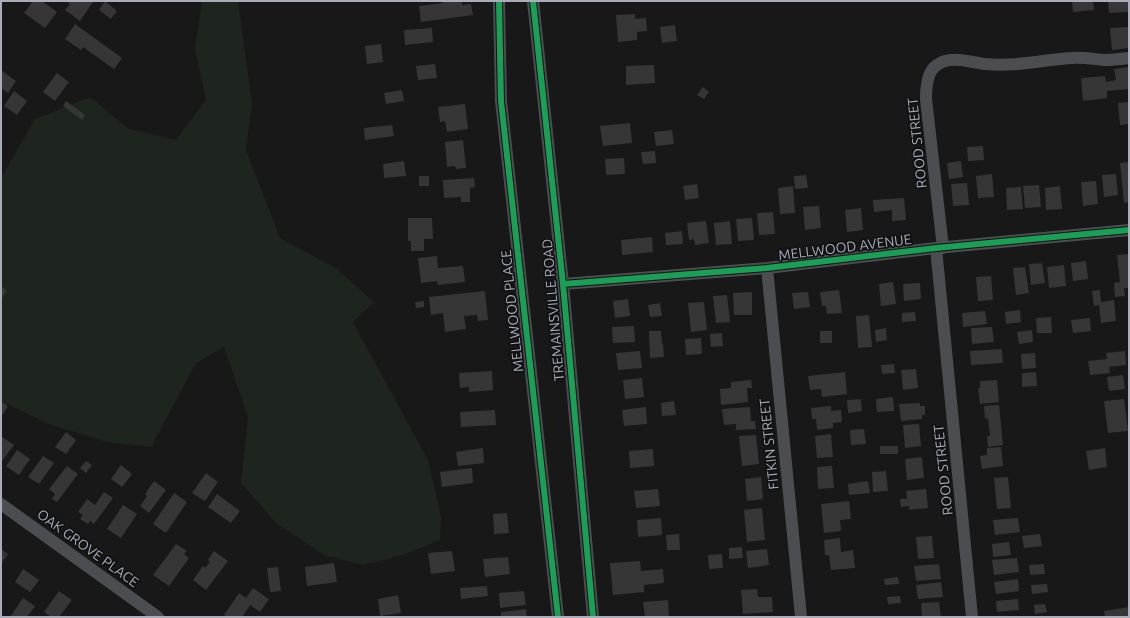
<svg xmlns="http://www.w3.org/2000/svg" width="1130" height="618" viewBox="0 0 1130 618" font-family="Ubuntu,sans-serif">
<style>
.green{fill:#1e251f}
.building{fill:#363637}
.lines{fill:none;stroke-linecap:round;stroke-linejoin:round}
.minor{stroke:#4c4d51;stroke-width:12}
.cycleway-casing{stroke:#121214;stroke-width:8}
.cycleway{stroke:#1a9f57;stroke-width:6}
.labels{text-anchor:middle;stroke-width:3.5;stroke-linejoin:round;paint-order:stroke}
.street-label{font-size:14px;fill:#a9adb9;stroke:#121214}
</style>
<rect width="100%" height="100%" fill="#181818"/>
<path class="green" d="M202,1H238L252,103L246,150L280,238L337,269L374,302L353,322L428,460L441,517L440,540L403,555L363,565L324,555L276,523L241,483L248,417L224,347L196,363L151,447L107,442L49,424L1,401V175L4,173L35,119L90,97L129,129L176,140L206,100L195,49Z"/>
<path class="building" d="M33,1H42L57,12L45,28L24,13Z
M66,1H91L93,2L80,21L65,10L70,4Z
M105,1L117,11L111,19L99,10Z
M443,1H462V5L471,4L473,15L421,22L419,6L443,3Z
M1072,1H1093L1094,10L1073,12Z
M1108,1H1129V12L1109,13Z
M635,14V19L646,18L647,31L637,32V40L618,42L616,15Z
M75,24L122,58L114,69L83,47L81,50L65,39Z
M675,25L677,41L662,43L660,27Z
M1129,27V48L1112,50L1110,28Z
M432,28L433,42L405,45L404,30Z
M381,44L383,62L367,64L365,46Z
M435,64L437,78L418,80L416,66Z
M654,65L655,83L626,85V66Z
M1129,67V89L1107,91V98L1083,101L1081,78L1105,76L1106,82L1116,80L1114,69Z
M1,70L16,81L8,93L1,88Z
M57,73L69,82L55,101L43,92Z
M703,87L709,92L704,99L697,95Z
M402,90L404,101L386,104L384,93Z
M14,91L27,101L17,115L4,106Z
M66,101L85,115L82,120L63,106Z
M1129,102V124L1120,125L1118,103Z
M465,104L468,129L447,132L445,121L440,122L438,107Z
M630,123L632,143L603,146L600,126Z
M392,125L394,136L365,140L364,128Z
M672,130L674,144L656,146L654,132Z
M463,140L466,168L456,169L455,166L447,167L445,142Z
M983,146L984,160L968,161L967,147Z
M655,151L656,163L643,164L641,152Z
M624,158L625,174L606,175L605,159Z
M404,161L406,176L384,178L383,164Z
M961,161L963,177L949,179L947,163Z
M1129,162V202L1124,203L1120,163Z
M992,174L994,197L978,198L976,176Z
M1116,174L1118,195L1104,197L1102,175Z
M806,175L808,188L795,189L794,176Z
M419,176H429V186H419Z
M474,178L475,187L470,188V202H461V197L444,198L443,180Z
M1096,181L1098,204L1083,206L1081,182Z
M967,183L969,205L953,206L951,184Z
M697,184L699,198L685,200L683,186Z
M1039,185L1041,207L1025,208L1023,186Z
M793,186L795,213L780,214L778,188Z
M1060,186L1062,209L1046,210L1045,188Z
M1021,187L1023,209L1007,210L1006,188Z
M904,198L906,220L892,221V210L874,212L873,200Z
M819,206L821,228L805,230L803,207Z
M861,208L863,230L847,232L845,210Z
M773,212L775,234L759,235L757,213Z
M408,218H432L433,239H424V251H411V241H408Z
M752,218L754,240L738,241L736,219Z
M706,221L709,243L695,245L694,239L689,240L687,223Z
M730,221L732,244L716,245L714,223Z
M682,231L683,244L666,245L665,233Z
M652,237L653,252L622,255L621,240Z
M1129,254V288H1124L1125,296L1115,297L1114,283L1120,282L1117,255Z
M437,256L438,268L463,266L465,282L438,285L437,281L421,283L418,258Z
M1086,261L1088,279L1073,281L1071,263Z
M1042,263L1045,283L1031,285L1029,264Z
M1064,265L1066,286L1049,288L1047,267Z
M1025,267L1029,293L1016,295L1013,268Z
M991,276L993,300L978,301L976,277Z
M893,282L896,304L881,306L879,284Z
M920,283L921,299L904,301L903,284Z
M1,286L7,291L1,299Z
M839,290L842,313L827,314L826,306H822L820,292Z
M1100,290L1101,302L1114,300L1116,321L1101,323L1099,305L1094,306L1092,291Z
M485,291L488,320L478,321L477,315L464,316L466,329L445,332L443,313L431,315L429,297Z
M752,292V315H734L733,293Z
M808,292L810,307L794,309L792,293Z
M727,295L730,322L716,323L713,296Z
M628,299L630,316L615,318L613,301Z
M424,301V307L416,308L415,302Z
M704,302L707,330L691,332L688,303Z
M660,303L662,316L650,317L648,305Z
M1020,310L1021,322L1006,324L1005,312Z
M985,311L987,324L963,327L962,313Z
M915,312L916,321L902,322V313Z
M869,315L872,347L858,348L856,316Z
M1051,317L1052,333H1037L1036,318Z
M1090,318L1091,331L1073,333L1071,320Z
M634,326L635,342L613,343L612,327Z
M992,327L994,342L972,344L971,328Z
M886,328L887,340L876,342L875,330Z
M1032,330L1033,342L1019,344L1017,332Z
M649,331H661L662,344H663L664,357L650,358Z
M820,331H832V343H820Z
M722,333L723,346L711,347L710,334Z
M701,338L702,354L686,355L685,339Z
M1002,349L1003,363L971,365L970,351Z
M640,351L642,368L618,370L616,353Z
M1125,351L1126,365L1109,367L1110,373L1090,375L1088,361L1107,359L1106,353Z
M1035,353L1036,368L1022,369L1021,354Z
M894,364L895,373L882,374L881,365Z
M916,369L918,388L903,390L901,370Z
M492,371L493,390L469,392V387L460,388L459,373Z
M845,372L847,394L822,397L821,389L810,390L808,376Z
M1036,372L1037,386L1022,387V373Z
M1123,375L1125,389L1109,391L1107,377Z
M642,378L644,397L625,399L623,380Z
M751,380L752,388H747L748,402L721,405L720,389L731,388V382Z
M997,380L999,402L980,404L978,388H980V381Z
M893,397L894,411L877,412L876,399Z
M861,399L862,411L848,413L847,400Z
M1124,399L1128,431L1108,433L1104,401Z
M1,401L8,406L1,417Z
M674,401L676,415L662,416L661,403Z
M920,403V406H925V415H922V419L901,421L899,404Z
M999,405L1003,445L988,447L987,436H990L988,418L985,419L984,406Z
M831,406V411L841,410L842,422L833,423V428L817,430L816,419H812L811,408Z
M646,407L647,424L624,426L622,410Z
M750,407L751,421H755L756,429L736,430V424L724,425L722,409Z
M495,410L496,425L461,427L460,412Z
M919,424L921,446L905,448L903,425Z
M864,429L866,444L851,445L850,430Z
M66,432L76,440L66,454L55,447Z
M831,434L833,457L817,458L815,436Z
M756,435L759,464L742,466L739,436Z
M1,436L14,445L2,461L1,460Z
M880,446H898V454H880Z
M1001,447L1003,466L982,469L980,456L987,455V448Z
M483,448L484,463L458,466L456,452Z
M1105,448L1107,467L1089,470L1086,451Z
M653,449L654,466L630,468L629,451Z
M17,450L30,459L19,475L6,466Z
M43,456L54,463L39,484L28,477Z
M922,457L924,478L907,480L905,459Z
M86,461L92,465L86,473L80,468Z
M121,465L132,474L122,487L111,479Z
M67,466L78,474L57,502L52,499L55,494L49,489Z
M832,466L834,488L818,489L817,467Z
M472,468L473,483L442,487L440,472Z
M886,471L888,491L873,492L872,472Z
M206,473L218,482L205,501L192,493Z
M761,477L763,499L747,501L745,479Z
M1008,477L1011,508L997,509L994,478Z
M154,481L166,490L149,513L140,506L147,496L145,494Z
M868,481L870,493L849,495L848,484Z
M658,489L660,506L636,508L634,491Z
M926,489L928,508L909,510V506L901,507L900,499H907L906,491Z
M104,492L113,498L94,524L90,521L88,524L80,519L83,515L78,512L87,499L95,505Z
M174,493L187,502L166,533L153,524Z
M217,494L240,511L231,523L208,507Z
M849,501L851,519L840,520L841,531L824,533L821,504Z
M123,505L137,514L121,538L107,529Z
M762,508L765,540L747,542L744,510Z
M507,513L509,533L494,534L493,514Z
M661,518L662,535L638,537L637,520Z
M1018,518L1020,532L995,535L993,520Z
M679,534L680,550H667L666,535Z
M1040,534L1042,546L1024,548L1022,536Z
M932,536L934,558L918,559L916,537Z
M840,538L841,552L853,550L855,568L831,570L829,555H825L824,540Z
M1009,542L1011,555L993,557L992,544Z
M176,544L187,551L184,554L189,558L169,586L153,575Z
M742,547L743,558L729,559V548Z
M1,549L8,554L1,564Z
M767,549L769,565L748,568L746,551Z
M214,551L228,561L206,590L193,580L203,566L205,568L210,562L208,560Z
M452,551L455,571L431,574L428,553Z
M722,554L723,568L709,569L708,555Z
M508,557L510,574L485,577L483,559Z
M1017,558L1019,572L994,575L992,560Z
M640,561L641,571L663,569L664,583L644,585V592L613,595L610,563Z
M334,563L337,582L307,586L305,567Z
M939,564L941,579L916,581L914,566Z
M1044,564L1045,574L1030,575L1029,565Z
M278,567L281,591L270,592L267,568Z
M23,569L39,580L30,592L15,582Z
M898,577L899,584L885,585L884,579Z
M1018,579L1019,591L996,594L994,582Z
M941,582L943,597L918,599L916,585Z
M1047,584L1048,592L1032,594L1031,585Z
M487,586L488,596L461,599L460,588Z
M253,588L269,599L260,612L250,605L242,617H227L224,615L239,593L246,598Z
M757,589L758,597H772L773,612L743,614L741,590Z
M59,591L72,600L59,617H51L44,612Z
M524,591L526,605L500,608L499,593Z
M398,595L401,613L380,616L378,599Z
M900,596L901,603L888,604L887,597Z
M23,598L35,606L27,617H10Z
M1018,599L1019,610L997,612L996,601Z
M668,600L669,617H645L643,602Z
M939,602L941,617H922L921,603Z
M1045,604L1047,612L1035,614L1034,605Z
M1129,607V617H1105L1104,611Z
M526,609L527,617H501V612Z"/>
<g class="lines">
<path class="minor" d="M499,1L501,101L558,617
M533,1L563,284L593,617
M936,248L972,617
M943,248L926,99C926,88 927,71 937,65C950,55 970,62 985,64C1016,67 1041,60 1071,58C1082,57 1093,59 1104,60C1113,60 1121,59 1129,58
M767,268L801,617
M563,284L767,268L936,248L1129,230
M1,504L158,617"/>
<defs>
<path id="cycleway" d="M499,1L501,101L558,617
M533,1L563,284L593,617
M563,284L767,268L936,248L1129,230"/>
</defs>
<use href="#cycleway" class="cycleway-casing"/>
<use href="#cycleway" class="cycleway"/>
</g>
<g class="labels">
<g class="street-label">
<text transform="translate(917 143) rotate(-96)" y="5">ROOD STREET</text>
<text transform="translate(845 247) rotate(-7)" y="5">MELLWOOD AVENUE</text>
<text transform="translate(553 310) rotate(-95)" y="5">TREMAINSVILLE ROAD</text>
<text transform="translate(512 311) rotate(-96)" y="5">MELLWOOD PLACE</text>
<text transform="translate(769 444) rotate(-96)" y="5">FITKIN STREET</text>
<text transform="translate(943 470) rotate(-96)" y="5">ROOD STREET</text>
<text transform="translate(88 548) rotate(36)" y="5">OAK GROVE PLACE</text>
</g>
</g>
<rect width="1130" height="618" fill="none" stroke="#a9adb9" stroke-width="4"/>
</svg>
